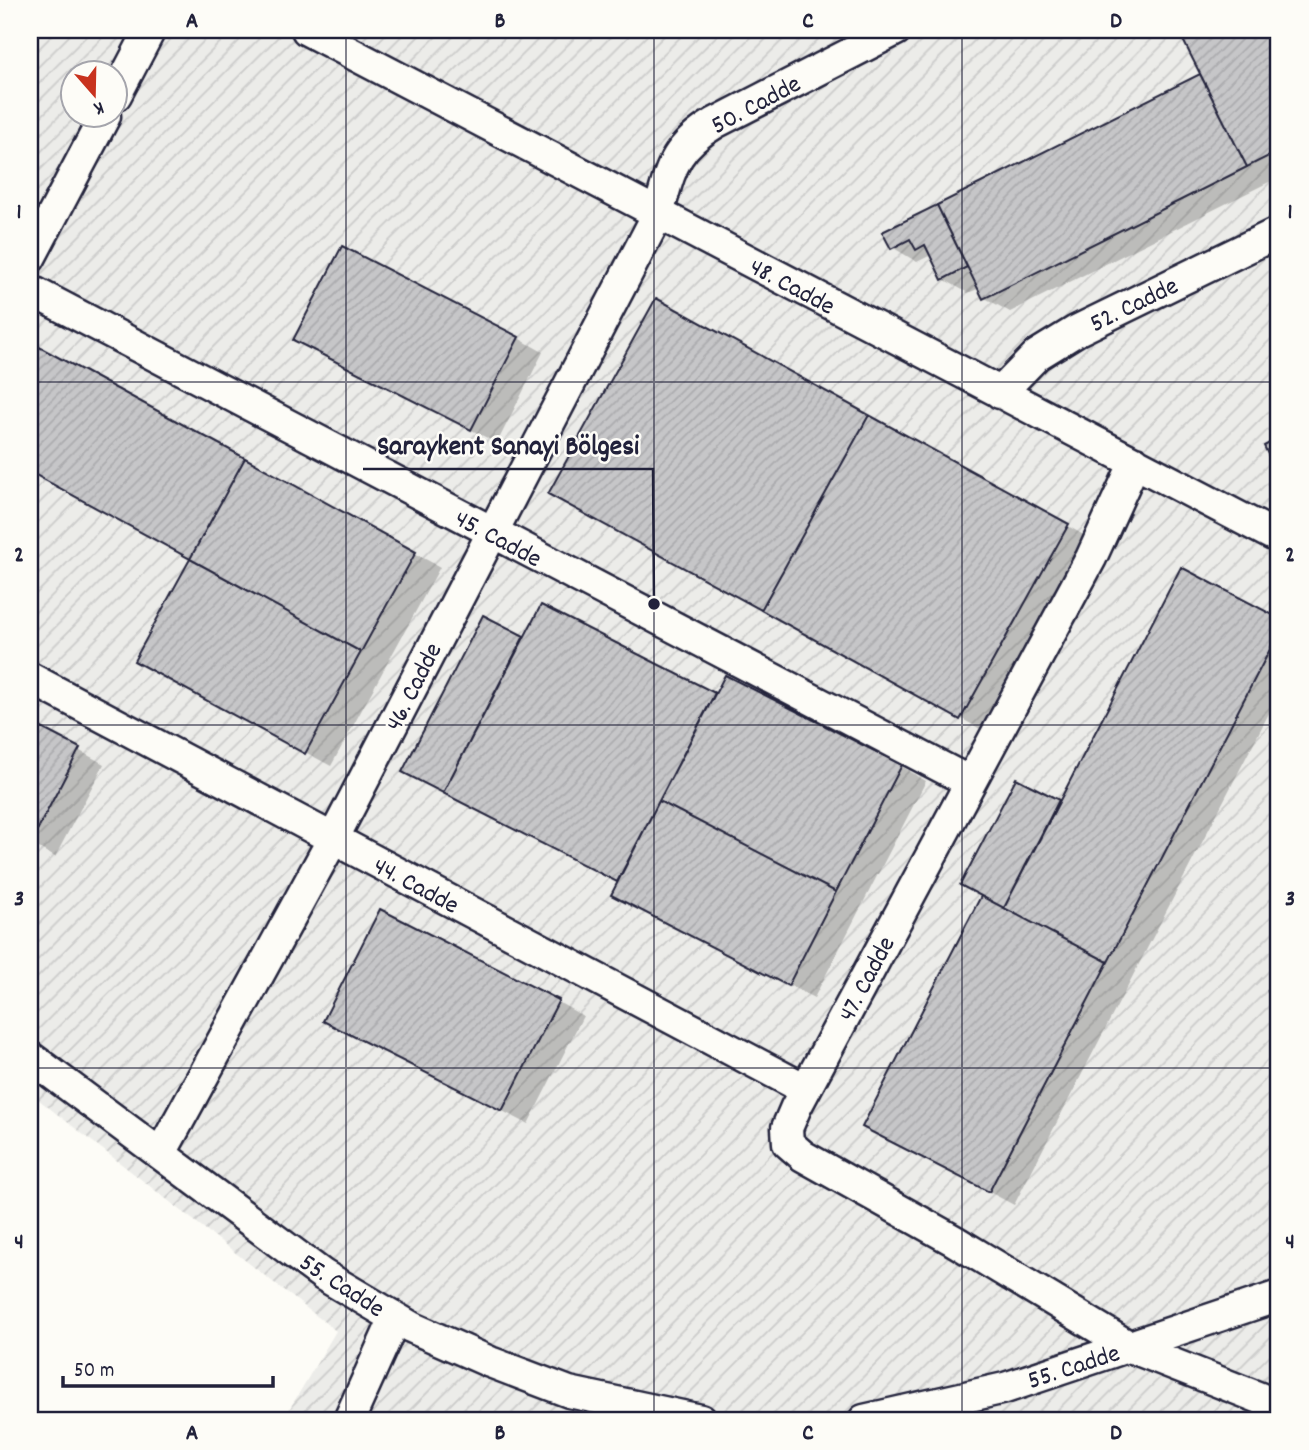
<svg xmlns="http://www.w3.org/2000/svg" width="1309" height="1450" viewBox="0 0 1309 1450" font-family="Dekko,sans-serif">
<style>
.industrial{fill:url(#industrial-furrows);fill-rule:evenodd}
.shadow{fill:#0003}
.building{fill:url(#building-hatch);stroke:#22223b;stroke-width:2}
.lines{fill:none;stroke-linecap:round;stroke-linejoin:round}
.minor-casing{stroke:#22223b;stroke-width:35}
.minor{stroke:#fdfcf7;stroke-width:30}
.grid{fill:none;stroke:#22223b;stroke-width:2;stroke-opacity:0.55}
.labels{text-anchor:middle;stroke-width:5;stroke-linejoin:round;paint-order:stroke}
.street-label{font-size:26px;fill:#22223b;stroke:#fdfcf7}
.leader{fill:none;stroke:#22223b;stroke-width:2.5}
.callout-dot{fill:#22223b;stroke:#fdfcf7;stroke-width:2.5}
.callout-label{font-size:28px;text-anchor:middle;font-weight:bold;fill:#22223b;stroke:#fdfcf7;stroke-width:5;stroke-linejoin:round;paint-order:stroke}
.neatline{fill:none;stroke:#22223b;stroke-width:2.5}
.grid-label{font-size:23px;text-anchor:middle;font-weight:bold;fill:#22223b}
</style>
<defs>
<pattern id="industrial-furrows" width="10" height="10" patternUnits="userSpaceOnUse" patternTransform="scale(1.75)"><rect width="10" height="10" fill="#ecece9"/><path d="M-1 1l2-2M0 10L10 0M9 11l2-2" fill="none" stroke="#cacac9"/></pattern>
<pattern id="building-hatch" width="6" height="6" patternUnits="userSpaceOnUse" patternTransform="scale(1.75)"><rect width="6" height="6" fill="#c6c6c8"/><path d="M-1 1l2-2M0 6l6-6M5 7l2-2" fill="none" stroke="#aaaaad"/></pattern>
</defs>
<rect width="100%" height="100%" fill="#fdfcf7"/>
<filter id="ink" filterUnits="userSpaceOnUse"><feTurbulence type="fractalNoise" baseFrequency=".0143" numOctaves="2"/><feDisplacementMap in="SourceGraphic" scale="14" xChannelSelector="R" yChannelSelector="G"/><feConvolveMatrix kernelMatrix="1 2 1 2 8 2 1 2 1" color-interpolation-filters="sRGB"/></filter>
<g filter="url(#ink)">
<path class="industrial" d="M30,30H1279V1420H283L336,1331L30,1093ZM74,74H116V116H74Z"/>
<path class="shadow" d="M505,30H539L521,39Z
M1180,30H1279V177L1010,312L985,298L980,288L968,293L943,279L929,256L917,262L892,247L885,233L1202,75Z
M518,338L543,352L497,443L321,353Z
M30,343L440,567L331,766L161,674L192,559L30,471Z
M576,508L1068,526L1092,540L986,732Z
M1182,569L1279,620V694L1014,1205L864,1126L983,897L1016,780L1060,803Z
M541,607L715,695L901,766L926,781L814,998L613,895L619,883L430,786L484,618L525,638Z
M30,724L104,764L55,857L30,843Z
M558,1002L583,1016L528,1124L325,1020Z"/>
<path class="building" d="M1178,30H1279V151L1247,167Z
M1200,74L1247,167L983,299L937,205Z
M937,205L967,267L942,280L925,245L916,250L910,239L891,249L882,232Z
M342,246L519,337L471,430L293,340Z
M656,298L869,415L761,610L548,494Z
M30,342L245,458L190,559L30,472Z
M869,415L1069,524L960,720L761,610Z
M1279,438V477L1264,446Z
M245,458L416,552L361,652L190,559Z
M190,559L361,652L305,754L134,661Z
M1181,567L1279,618V632L1108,962L1004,908Z
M541,605L715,693L617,882L443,793Z
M483,615L524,636L443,793L402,772Z
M725,675L902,765L836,892L659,801Z
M30,722L80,748L30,844Z
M1016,778L1059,800L1004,908L960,885Z
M659,801L836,892L788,986L611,895Z
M981,896L1108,962L989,1192L862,1127Z
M380,909L559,1000L502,1111L323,1021Z
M1279,987V1020L1268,991Z"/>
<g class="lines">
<defs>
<path id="minor" d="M307,30L1279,538
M116,95L150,30
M30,258L105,116
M30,290L970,782
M1000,393L1037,355L1076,331L1279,232
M1135,462L1091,558L796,1107L787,1128L788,1143L803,1156L953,1240L1130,1347L1260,1398L1279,1409
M30,678L805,1089
M30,1057L323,1275L411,1327L490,1362L569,1392L701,1420
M161,1153L333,839L658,214C671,169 672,149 715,123L896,30
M349,1420L395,1318
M864,1420L1005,1388L1279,1296"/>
</defs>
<use href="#minor" class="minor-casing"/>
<use href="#minor" class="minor"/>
</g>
</g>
<path class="grid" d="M346,30V1420M654,30V1420M962,30V1420M30,382H1279M30,725H1279M30,1068H1279"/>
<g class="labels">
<g class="street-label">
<text transform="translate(755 103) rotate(-28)" y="9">50. Cadde</text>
<text transform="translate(793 285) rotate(28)" y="9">48. Cadde</text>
<text transform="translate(1133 303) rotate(-26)" y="9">52. Cadde</text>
<text transform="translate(499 537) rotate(28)" y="9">45. Cadde</text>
<text transform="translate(412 686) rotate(-63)" y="9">46. Cadde</text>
<text transform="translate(417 884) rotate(28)" y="9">44. Cadde</text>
<text transform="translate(865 978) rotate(-62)" y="9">47. Cadde</text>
<text transform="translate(343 1284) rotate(33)" y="9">55. Cadde</text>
<text transform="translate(1073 1365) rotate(-18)" y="9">55. Cadde</text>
</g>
</g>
<path class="leader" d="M654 604L653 469H363"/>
<circle class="callout-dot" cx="654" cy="604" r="7"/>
<g class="callout-label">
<text x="508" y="454">Saraykent Sanayi Bölgesi</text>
</g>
<rect width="1309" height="1450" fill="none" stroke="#fdfcf7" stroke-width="77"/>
<g transform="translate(94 94) rotate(160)"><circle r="33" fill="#fdfcf7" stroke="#a5a5ac" stroke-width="2"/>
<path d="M0-5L12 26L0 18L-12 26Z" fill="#c8321e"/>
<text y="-10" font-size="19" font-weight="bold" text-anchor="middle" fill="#22223b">K</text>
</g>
<path d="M63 1376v10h210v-10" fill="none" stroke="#22223b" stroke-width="3.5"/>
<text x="74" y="1376" font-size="21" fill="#22223b" stroke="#fdfcf7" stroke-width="5" paint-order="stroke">50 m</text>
<rect x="38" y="38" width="1232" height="1374" class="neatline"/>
<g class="grid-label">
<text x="192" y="27">A</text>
<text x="500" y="27">B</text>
<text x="808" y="27">C</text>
<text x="1116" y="27">D</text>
<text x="19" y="218">1</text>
<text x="1290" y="218">1</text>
<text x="19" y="561">2</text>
<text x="1290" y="561">2</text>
<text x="19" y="905">3</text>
<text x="1290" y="905">3</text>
<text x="19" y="1248">4</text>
<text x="1290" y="1248">4</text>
<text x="192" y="1439">A</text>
<text x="500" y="1439">B</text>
<text x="808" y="1439">C</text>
<text x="1116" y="1439">D</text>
</g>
</svg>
